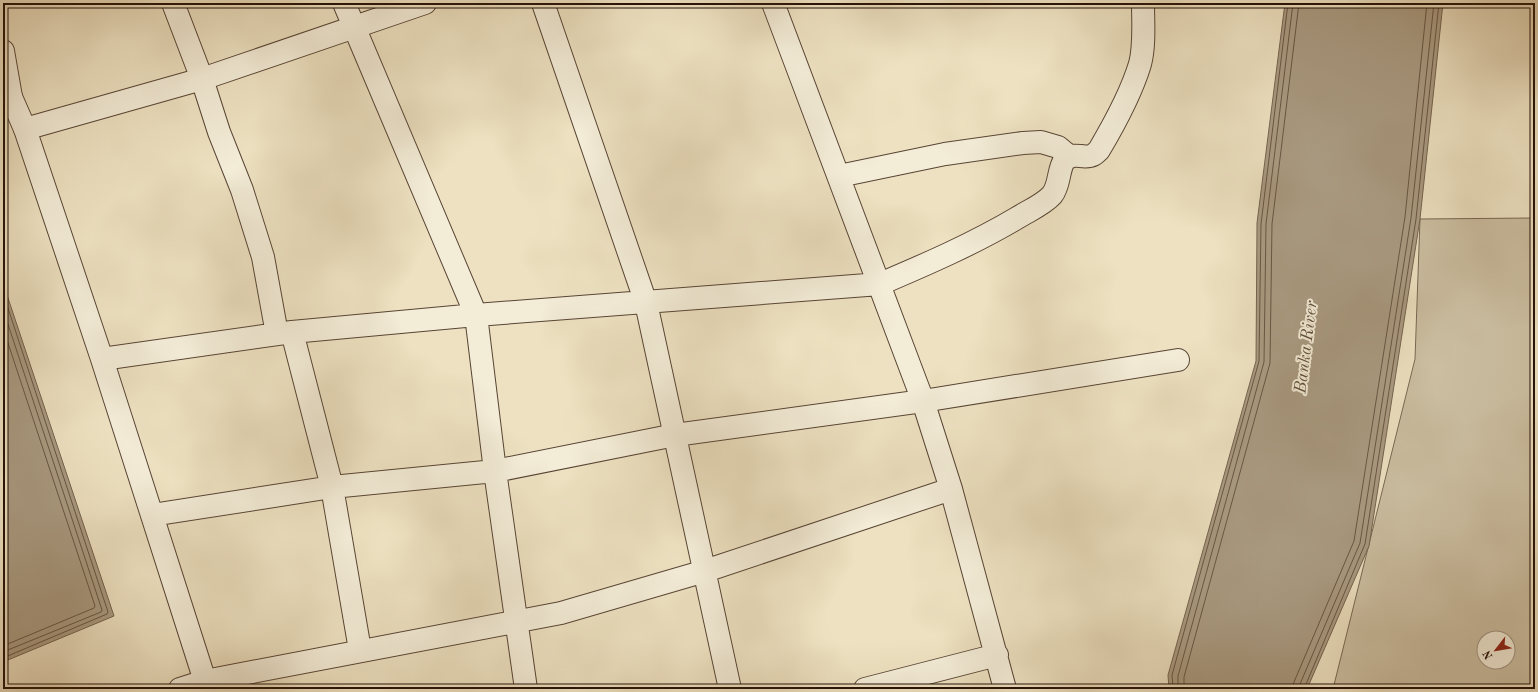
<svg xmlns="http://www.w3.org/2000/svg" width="1538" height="692" viewBox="0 0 1538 692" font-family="'Old Standard TT',serif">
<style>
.green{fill:#cbbea1;stroke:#786854;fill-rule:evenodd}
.water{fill:#a99a81;stroke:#756350}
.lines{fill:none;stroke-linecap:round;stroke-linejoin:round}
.shore{stroke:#685644;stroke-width:1}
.minor-casing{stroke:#584535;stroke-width:24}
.tertiary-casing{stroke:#584535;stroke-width:24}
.minor{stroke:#f3ecd7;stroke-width:22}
.tertiary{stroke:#f3ecd7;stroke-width:22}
.labels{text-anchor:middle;stroke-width:4;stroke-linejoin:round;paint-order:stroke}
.water-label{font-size:17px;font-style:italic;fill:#614f3d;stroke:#f3ecd7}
</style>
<rect width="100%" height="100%" fill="#ede1c1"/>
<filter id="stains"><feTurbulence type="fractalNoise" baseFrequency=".005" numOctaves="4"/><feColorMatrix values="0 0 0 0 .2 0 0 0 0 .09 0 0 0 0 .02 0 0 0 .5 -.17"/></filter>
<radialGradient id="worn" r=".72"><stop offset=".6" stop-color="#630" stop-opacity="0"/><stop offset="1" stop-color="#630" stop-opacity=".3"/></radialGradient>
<path class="green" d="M1535,218V689H1333L1415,359L1420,219ZM1484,638H1508V662H1484Z"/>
<path class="water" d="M1285,3H1443L1420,219L1369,546L1307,689H1169L1168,675L1256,361L1257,223Z
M3,283L114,616L3,662Z"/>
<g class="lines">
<path class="shore" d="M3,293L108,612L107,614L3,658
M3,309L102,610L101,612L3,652
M3,328L95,606L94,608L3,646
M1173,689L1172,675L1259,361L1261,224L1288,3
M1178,689V676L1264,362L1266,224L1293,3
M1184,689V677L1270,363L1272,224L1299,3
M1293,689L1294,682L1354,541L1405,217L1427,3
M1299,689L1300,684L1360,543L1411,218L1434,3
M1304,689L1365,544L1416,219L1439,3"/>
<defs>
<path id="minor" d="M173,3L202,79L219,132L242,190L263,257L277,334
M344,3L476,315L495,471L526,689
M543,3L646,303L730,689
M773,3L923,401L951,489L1005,689
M3,51L11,97
M25,129L102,359L205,681L206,689
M839,176L945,154L1023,143L1041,142L1058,147L1070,157
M292,332L332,487L360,650
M102,359L292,332L476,315L880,284C927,264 973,244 1017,218C1028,211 1043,205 1052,195C1060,185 1058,170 1064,161C1072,150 1083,160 1093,155C1095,154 1097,152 1099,150C1115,123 1131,94 1140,64C1145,45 1143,23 1143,3
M152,515L332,487L495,471L675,435L923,401L1178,360
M180,689L205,681L561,613L705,571L951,489
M865,689L997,655"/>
<path id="tertiary" d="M3,100L11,97L25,129L202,79L425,3"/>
</defs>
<use href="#minor" class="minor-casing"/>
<use href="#tertiary" class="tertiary-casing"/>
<use href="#minor" class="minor"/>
<use href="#tertiary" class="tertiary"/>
</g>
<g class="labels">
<g class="water-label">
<text transform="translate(1305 347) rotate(-83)" y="6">Banka River</text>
</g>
</g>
<rect width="1538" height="692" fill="none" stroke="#ede1c1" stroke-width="16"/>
<rect x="4" y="4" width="1530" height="684" fill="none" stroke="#261106" stroke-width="2"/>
<rect x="8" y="8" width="1522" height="676" fill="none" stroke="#261106"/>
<g transform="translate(1496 650) rotate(239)"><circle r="19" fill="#f3ecd7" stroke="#a19483"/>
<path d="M0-3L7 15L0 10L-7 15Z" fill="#8f2418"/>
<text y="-6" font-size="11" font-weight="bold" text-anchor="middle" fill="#261106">N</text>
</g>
<rect width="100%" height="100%" filter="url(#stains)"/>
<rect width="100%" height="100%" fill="url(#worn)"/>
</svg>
